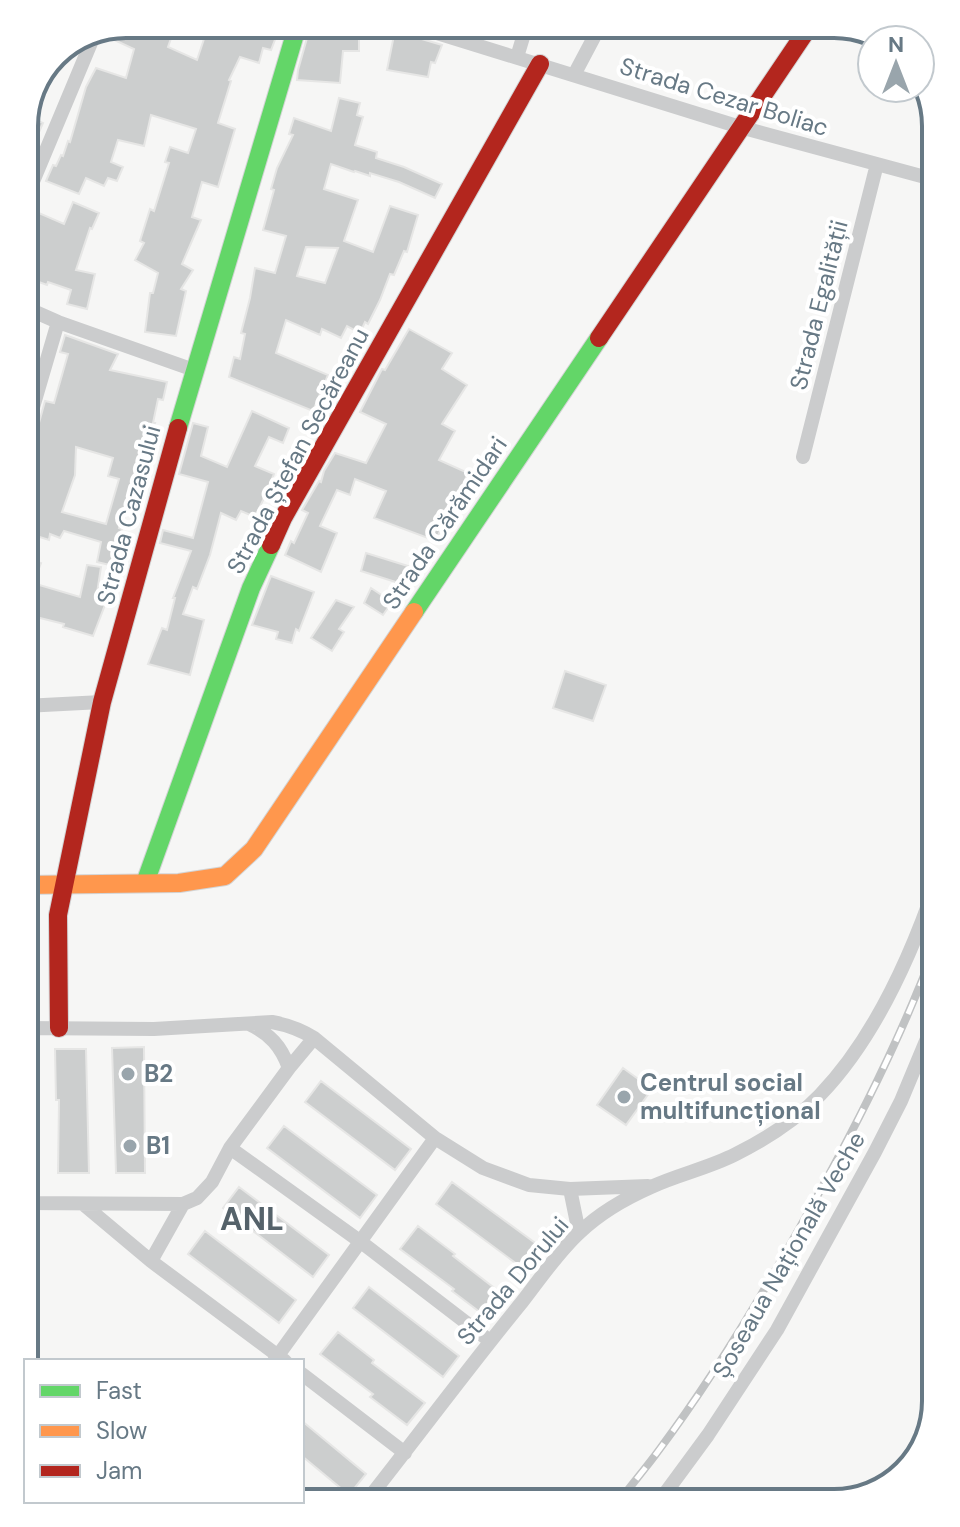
<svg xmlns="http://www.w3.org/2000/svg" width="960" height="1527" viewBox="0 0 960 1527" font-family="'DM Sans',sans-serif">
<style>
.building{fill:#cccece;stroke:#e6e6e5;stroke-width:2;fill-rule:evenodd}
.lines{fill:none;stroke-linecap:round;stroke-linejoin:round}
.fast-casing{stroke:#d3d4d5;stroke-width:20}
.slow-casing{stroke:#d3d4d5;stroke-width:20}
.jam-casing{stroke:#d3d4d5;stroke-width:20}
.street{stroke:#cbcccd;stroke-width:14}
.fast{stroke:#63d668;stroke-width:18}
.slow{stroke:#ff974d;stroke-width:18}
.jam{stroke:#b3261e;stroke-width:18}
.rail-casing{stroke:#c0c2c3;stroke-width:8}
.rail{stroke:#fff;stroke-width:5;stroke-dasharray:15;stroke-linecap:butt}
.poi-dot{fill:#99a5ac;stroke:#fff;stroke-width:3}
.labels{text-anchor:middle;stroke-width:8;stroke-linejoin:round;paint-order:stroke}
.street-label{font-size:24px;fill:#677985;stroke:#fff}
.poi-label{font-size:24px;font-weight:bold;fill:#677985;stroke:#fff;text-anchor:start}
.district-label{font-size:32px;font-weight:bold;fill:#55626a;stroke:#fff}
.rim{fill:none;stroke:#677985;stroke-width:4}
</style>
<rect width="100%" height="100%" fill="#f6f6f5"/>
<path class="building" d="M126,24H176L168,47L197,60L209,24H244L255,28L256,24H281L271,50L263,48L259,63L240,57L229,80L231,81L218,123L235,129L218,187L202,182L192,217L201,220L182,264L193,270L181,289L186,291L176,336L145,332L150,293H153L158,273L135,260L144,243L140,241L150,209L154,211L169,163L165,162L170,147L188,153L196,129L151,115L144,146L118,140L111,162L123,167L117,181L108,178L104,186L86,178L79,194L46,181L53,165L56,166L61,155L63,156L68,141L70,142L86,87L96,68L126,78L134,49L110,38L115,29Z
M311,24H359V51H343L340,83L297,80L298,70Z
M396,25H398L400,30L405,34L442,45L435,63L431,62L428,77L387,70Z
M339,98L360,103L357,115L363,117L355,145L377,152L376,158L404,167L442,184L435,198L399,182L370,173V176L355,171L354,172L331,164L324,189L358,200L344,241L373,252L390,206L418,215L407,252L404,251L394,275L390,274L380,300L368,324L365,322L360,333L347,326L341,338L322,329L320,335L286,320L276,353L328,375L313,411L229,377L234,357L240,359L245,334L241,333L250,298L255,268L275,273L286,236L263,230L274,190L271,189L277,168L293,135L289,134L294,118L331,131ZM306,247L338,248L325,283L297,276Z
M26,116L43,123L24,166V120Z
M73,202L99,213L92,229L90,228L76,270L95,274L87,309L67,304L71,290L48,282L47,285L39,282L32,300L24,297V228L32,210L64,224Z
M409,329L452,353L442,369L467,385L442,424L455,431L439,460L468,473L459,494H457L450,510H448L436,541L374,518L386,491L355,479L350,495L337,490L320,526L337,533L321,572L285,555L291,541L294,543L308,513L302,510L319,481L321,482L324,471L335,453L366,463L386,424L360,412L382,369L385,370Z
M65,335L118,354L110,370L167,382L163,400L158,399L153,423H155L136,484L132,482L119,528L122,529L116,551H117L114,566L97,562L101,542L64,531L60,538L50,534L49,540L24,532V450L27,451L34,441L45,401L54,403L68,354L60,352ZM76,447L113,458L108,476L119,479L106,524L62,512L75,475Z
M252,411L289,428L283,443L269,437L255,466L274,474L265,496L255,517L241,511L236,520L221,513L210,555L197,589L193,587L183,614L204,620L190,675L148,664L162,628L167,630L175,598H173L191,551L160,543L163,530L193,538L208,482L179,474L193,423L208,427L201,456L227,467Z
M366,553L411,567L405,585L361,571Z
M24,557L41,563L25,604H24Z
M87,565L101,567L97,593L108,597L93,636L63,627L64,624L32,616L34,604L30,602L36,584L80,597Z
M271,576L314,592L299,631L296,629L292,643L276,639L278,632L252,625Z
M371,588L392,602L383,615L364,603Z
M336,600L354,607L339,629L344,632L332,651L311,638Z
M565,671L606,685L593,721L553,708Z
M144,1047L145,1173H116L112,1048Z
M55,1049H86L89,1173H58L59,1100H56Z
M623,1068L652,1089L626,1125L597,1105Z
M321,1081L411,1149L395,1170L305,1102Z
M284,1126L377,1195L360,1218L267,1148Z
M452,1182L542,1248L525,1270L436,1204Z
M239,1187L329,1255L313,1277L223,1208Z
M418,1226L455,1254L453,1256L506,1297L489,1319L452,1291L454,1289L400,1249Z
M205,1231L296,1300L279,1323L188,1254Z
M369,1287L459,1356L443,1377L353,1308Z
M338,1332L374,1360L372,1363L425,1403L407,1425L370,1397L373,1394L320,1354Z
M302,1421L366,1474L349,1495L302,1456Z"/>
<g class="lines">
<defs>
<path id="fast" d="M178,428L298,24
M414,612L599,338
M145,883L251,588L271,545"/>
<path id="slow" d="M24,885L179,883L225,876L254,849L414,612"/>
<path id="jam" d="M599,338L811,24
M271,545L283,518L540,64
M59,1028L58,915L102,702L178,428"/>
</defs>
<use href="#fast" class="fast-casing"/>
<use href="#slow" class="slow-casing"/>
<use href="#jam" class="jam-casing"/>
<path class="street" d="M408,24L740,127L936,180
M517,57L527,24
M574,75L601,24
M24,203L93,38
M24,307L58,322L194,370
M24,438L58,322
M803,457L877,164
M24,706L102,702
M249,1024C270,1034 281,1046 289,1068
M24,1028L154,1029L272,1022C288,1025 300,1029 314,1038L435,1138L483,1168L529,1185L570,1189L648,1186
M25,1028L29,1203
M230,1148L361,1242L490,1341
M570,1189L579,1233
M24,1203L183,1204
M83,1204L151,1261L285,1361
M151,1261L183,1204L197,1198L212,1182L230,1148L289,1068L314,1038
M274,1361L435,1138
M302,1374L405,1453
M239,1501L241,1503
M365,1503C418,1436 468,1368 522,1302C540,1279 558,1252 580,1232C600,1213 626,1198 651,1187C679,1174 709,1168 736,1154C766,1139 797,1119 820,1095C874,1039 911,956 936,883
M658,1503L708,1435L777,1330L875,1152L901,1101L936,1017"/>
<use href="#fast" class="fast"/>
<use href="#slow" class="slow"/>
<use href="#jam" class="jam"/>
<defs>
<path id="rail" d="M618,1503C631,1485 646,1468 659,1450C706,1387 748,1319 787,1250C843,1152 896,1051 936,945"/>
</defs>
<use href="#rail" class="rail-casing"/>
<use href="#rail" class="rail"/>
</g>
<g class="poi-dot">
<circle cx="128" cy="1074" r="8"/>
<circle cx="624" cy="1097" r="8"/>
<circle cx="130" cy="1146" r="8"/>
</g>
<g class="labels">
<g class="street-label">
<text transform="translate(724 97) rotate(17)" y="8">Strada Cezar Boliac</text>
<text transform="translate(819 305) rotate(-76)" y="8">Strada Egalității</text>
<text transform="translate(298 451) rotate(-62)" y="8">Strada Ștefan Secăreanu</text>
<text transform="translate(129 515) rotate(-75)" y="8">Strada Cazasului</text>
<text transform="translate(445 523) rotate(-56)" y="8">Strada Cărămidari</text>
<text transform="translate(789 1255) rotate(-60)" y="8">Șoseaua Națională Veche</text>
<text transform="translate(513 1281) rotate(-50)" y="8">Strada Dorului</text>
</g>
<g class="poi-label">
<text x="144" y="1082">B2</text>
<text x="640" y="1091">Centrul social<tspan x="640" dy="28">multifuncțional</tspan></text>
<text x="146" y="1154">B1</text>
</g>
<g class="district-label">
<text x="252" y="1230">ANL</text>
</g>
</g>
<path d="M0 0H960V1527H0ZM126 38H834A88 88 0 0 1 922 126V1401A88 88 0 0 1 834 1489H126A88 88 0 0 1 38 1401V126A88 88 0 0 1 126 38Z" fill="#fff" fill-rule="evenodd"/>
<path class="rim" d="M126 38H834A88 88 0 0 1 922 126V1401A88 88 0 0 1 834 1489H126A88 88 0 0 1 38 1401V126A88 88 0 0 1 126 38Z"/>
<rect x="24" y="1359" width="280" height="144" fill="#ffffff" stroke="#c2c9ce" stroke-width="2"/>
<rect x="40" y="1385" width="40" height="12" fill="#63d668" stroke="#c2c9ce" stroke-width="2"/>
<text x="96" y="1399" font-size="24" fill="#677985">Fast</text>
<rect x="40" y="1425" width="40" height="12" fill="#ff974d" stroke="#c2c9ce" stroke-width="2"/>
<text x="96" y="1439" font-size="24" fill="#677985">Slow</text>
<rect x="40" y="1465" width="40" height="12" fill="#b3261e" stroke="#c2c9ce" stroke-width="2"/>
<text x="96" y="1479" font-size="24" fill="#677985">Jam</text>
<g transform="translate(896 64)"><circle r="38" fill="#ffffff" stroke="#c2c9ce" stroke-width="2"/>
<path d="M0-6L14 30L0 20L-14 30Z" fill="#99a5ac"/>
<text y="-12" font-size="22" font-weight="bold" text-anchor="middle" fill="#677985">N</text>
</g>
</svg>
